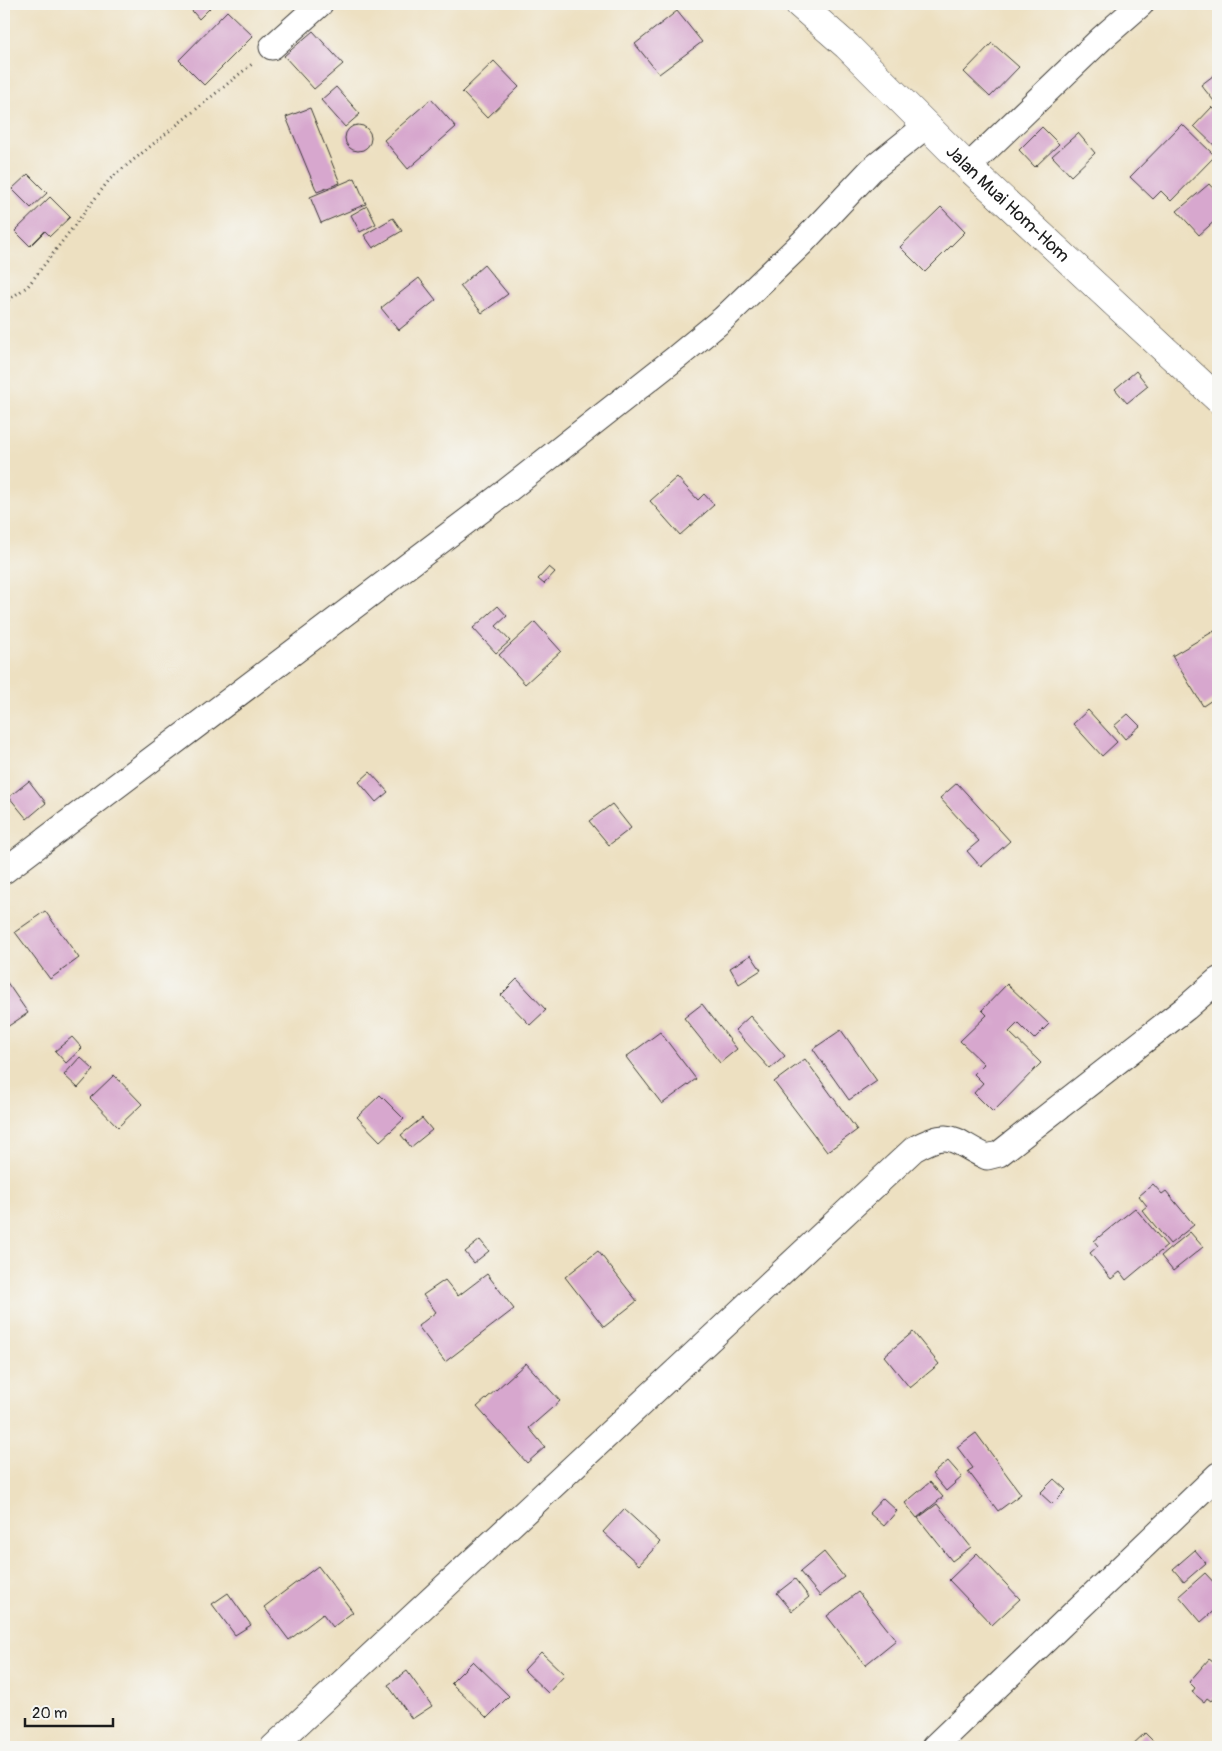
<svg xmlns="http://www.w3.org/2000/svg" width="1222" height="1751" viewBox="0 0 1222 1751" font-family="Pangolin,sans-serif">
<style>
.building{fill:#d7a7ce}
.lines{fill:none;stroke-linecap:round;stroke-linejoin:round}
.minor-casing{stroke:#3b3935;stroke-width:27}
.tertiary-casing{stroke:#3b3935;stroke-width:29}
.path{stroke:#3b3935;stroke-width:3;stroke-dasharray:1 4;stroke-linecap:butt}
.minor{stroke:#fff;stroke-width:25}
.tertiary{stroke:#fff;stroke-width:28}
.labels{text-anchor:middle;stroke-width:4;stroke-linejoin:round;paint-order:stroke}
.street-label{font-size:18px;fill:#1c1c1c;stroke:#f6f6f2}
</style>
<rect width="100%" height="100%" fill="#f6f6f2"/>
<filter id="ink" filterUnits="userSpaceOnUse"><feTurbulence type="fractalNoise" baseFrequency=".02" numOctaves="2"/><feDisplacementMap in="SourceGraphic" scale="10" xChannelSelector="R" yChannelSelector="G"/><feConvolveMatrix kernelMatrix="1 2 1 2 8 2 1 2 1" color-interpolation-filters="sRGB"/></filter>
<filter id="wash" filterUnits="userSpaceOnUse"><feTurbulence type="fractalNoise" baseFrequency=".0096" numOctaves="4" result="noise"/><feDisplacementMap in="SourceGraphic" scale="20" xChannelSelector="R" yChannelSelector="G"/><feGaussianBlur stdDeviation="1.12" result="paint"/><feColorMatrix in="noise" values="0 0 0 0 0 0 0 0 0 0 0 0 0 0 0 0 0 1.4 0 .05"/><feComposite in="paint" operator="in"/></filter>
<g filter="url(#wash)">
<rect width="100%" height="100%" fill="#ede0c1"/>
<g id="blocks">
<path class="building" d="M191,4H206L210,8L199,19L188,6Z
M227,11L253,36L204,85L179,60Z
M677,11L702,42L659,74L635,44Z
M313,31L343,64L314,89L284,56Z
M992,43L1019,67L990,97L964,72Z
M494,61L519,87L487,118L462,92Z
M1218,72V106L1201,85Z
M336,87L360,114L345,127L321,100Z
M431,99L456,127L408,169L384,140Z
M1212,107L1218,113V149L1194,126Z
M310,108L340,183L317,192L286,117Z
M1182,124L1215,156L1171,201L1161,191L1153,199L1130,177Z
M345 138a13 13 0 1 1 26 0a13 13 0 1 1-26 0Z
M1042,127L1059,144L1035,167L1019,150Z
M1078,133L1095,153L1071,176L1052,156Z
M28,174L47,193L31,208L12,189Z
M355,178L366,204L321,223L310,197Z
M1209,184L1218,194V218L1199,235L1177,211Z
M50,197L70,217L50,236L45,231L30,246L15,231Z
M367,206L376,224L360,232L351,215Z
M941,207L965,232L925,272L900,247Z
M393,218L402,231L373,248L364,235Z
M484,265L508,294L482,313L460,286Z
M419,278L436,300L399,330L381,308Z
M1136,371L1148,386L1127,403L1115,389Z
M677,477L698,500L704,494L714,505L680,535L650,501Z
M549,567L555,572L544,584L538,579Z
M498,606L507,616L496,626L510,641L496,653L473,628Z
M535,622L561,651L525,684L499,655Z
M1214,631L1218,639V696L1203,706L1172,656Z
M1088,710L1117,742L1102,756L1073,724Z
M1128,714L1140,726L1125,739L1114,726Z
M370,772L388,792L376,802L359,782Z
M29,781L46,803L27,819L9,797Z
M957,783L1010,841L981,867L967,851L979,841L940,798Z
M612,804L631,828L609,845L589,821Z
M45,911L79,958L50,979L15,932Z
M751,955L761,970L739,984L730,968Z
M4,978L28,1013L4,1029Z
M517,979L546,1010L530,1025L501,995Z
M1007,984L1049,1024L1034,1039L1018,1023L1009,1032L1041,1063L993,1112L974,1093L983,1083L974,1074L984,1064L960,1041L987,1015L982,1010Z
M702,1004L737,1049L720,1063L684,1018Z
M750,1016L785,1056L770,1069L735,1030Z
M841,1030L877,1081L849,1100L813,1049Z
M660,1032L696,1079L662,1104L626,1057Z
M72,1037L82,1048L66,1063L55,1051Z
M80,1057L94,1070L78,1088L64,1075Z
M805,1059L857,1130L827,1152L774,1082Z
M114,1075L142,1104L118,1127L90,1098Z
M380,1095L404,1119L380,1141L357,1117Z
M422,1118L432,1130L411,1147L401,1135Z
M1153,1184L1162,1194L1166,1191L1194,1225L1170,1244L1142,1210L1147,1206L1139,1196Z
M1135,1208L1167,1246L1126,1280L1120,1272L1111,1279L1090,1253L1098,1246L1094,1241Z
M1190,1232L1203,1247L1173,1271L1161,1256Z
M480,1240L489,1251L474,1263L465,1252Z
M598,1251L637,1301L604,1327L565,1277Z
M487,1274L514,1309L445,1362L418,1326L436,1312L423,1295L445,1280L458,1296Z
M913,1332L939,1364L910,1388L884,1356Z
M526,1363L560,1401L529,1428L545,1447L527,1463L477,1407Z
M976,1433L1021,1494L998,1511L968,1471L973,1468L957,1447Z
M948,1461L962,1477L946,1491L932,1474Z
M1054,1479L1066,1490L1052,1504L1040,1493Z
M930,1482L943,1497L917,1518L905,1503Z
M883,1498L897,1511L884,1526L869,1513Z
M937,1504L971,1547L952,1561L918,1518Z
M624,1509L660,1542L639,1565L603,1532Z
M1195,1550L1206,1563L1184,1582L1173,1569Z
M824,1552L844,1577L820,1596L800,1572Z
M977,1553L1020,1599L992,1625L949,1580Z
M318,1566L353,1612L333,1627L323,1614L289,1640L264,1607Z
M1205,1573L1218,1587V1607L1201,1622L1179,1596Z
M795,1579L809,1597L792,1611L777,1593Z
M858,1592L896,1640L865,1665L827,1616Z
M228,1593L251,1625L235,1635L212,1604Z
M541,1652L565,1675L548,1693L524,1670Z
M1209,1659L1218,1666V1693L1211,1701L1207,1698L1204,1702L1192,1692L1195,1688L1189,1682Z
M473,1661L509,1696L487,1718L451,1683Z
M407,1671L432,1706L412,1719L388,1685Z
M1145,1733L1159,1747H1130Z"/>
</g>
</g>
<g filter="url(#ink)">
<use href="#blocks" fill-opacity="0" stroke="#3b3935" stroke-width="1"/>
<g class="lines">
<defs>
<path id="minor" d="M272,47L320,4
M968,167L1101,39L1141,4
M4,871L504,493L677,357L723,319L802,243L871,170L926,126
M273,1747L914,1149C953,1127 953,1142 987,1157L999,1154L1186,1008L1218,980
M934,1747L1218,1475"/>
<g id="tertiary">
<path id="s1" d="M799,4L847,46L968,167L1218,399"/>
</g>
</defs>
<use href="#minor" class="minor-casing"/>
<use href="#tertiary" class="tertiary-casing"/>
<path class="path" d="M4,303L28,286L110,179L252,64"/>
<use href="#minor" class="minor"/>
<use href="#tertiary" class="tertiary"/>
</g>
</g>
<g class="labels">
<g class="street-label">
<text dy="6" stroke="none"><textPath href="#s1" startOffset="289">Jalan Muai Hom-Hom</textPath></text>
</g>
</g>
<rect width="1222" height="1751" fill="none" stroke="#f6f6f2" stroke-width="20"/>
<path d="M25 1718v8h88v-8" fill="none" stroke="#1c1c1c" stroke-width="2.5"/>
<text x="32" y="1718" font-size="15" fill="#1c1c1c" stroke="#f6f6f2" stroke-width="4" paint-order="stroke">20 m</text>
</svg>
